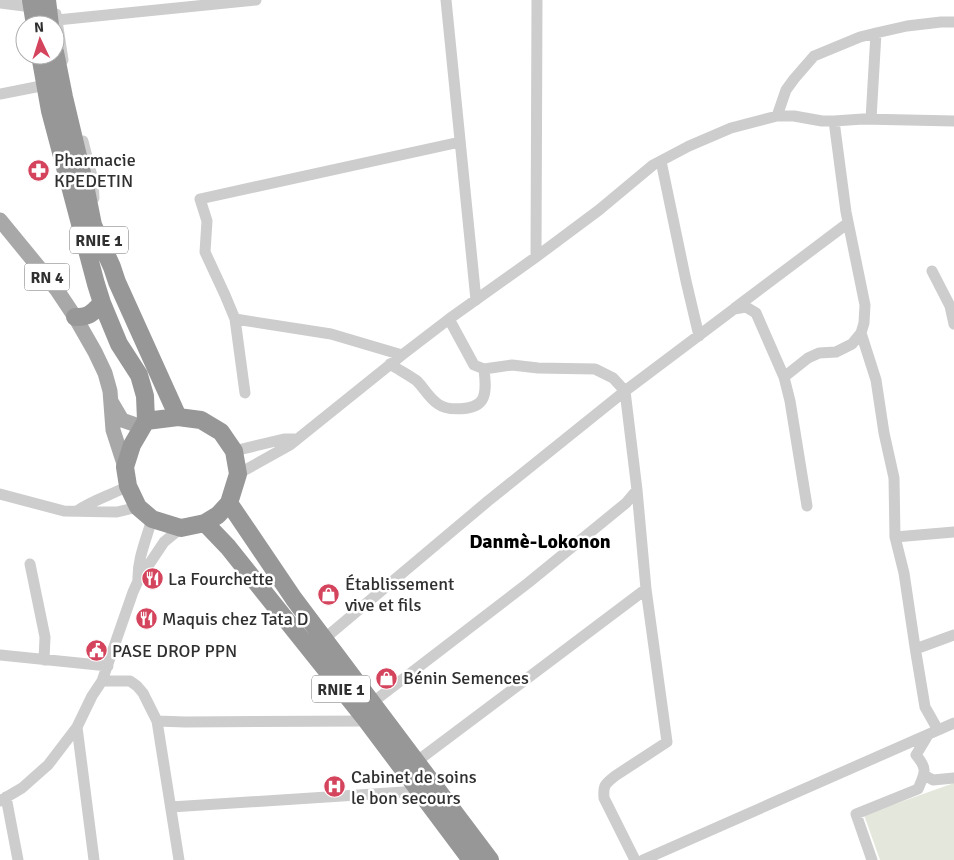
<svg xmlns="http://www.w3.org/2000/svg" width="954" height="860" viewBox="0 0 954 860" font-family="Signika,sans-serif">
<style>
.green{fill:#e4e8dc}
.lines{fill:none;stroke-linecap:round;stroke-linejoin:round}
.minor{stroke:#cdcdcd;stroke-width:11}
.major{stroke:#a8a8a8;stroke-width:15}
.highway{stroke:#979797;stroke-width:18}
.labels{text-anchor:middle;stroke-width:5;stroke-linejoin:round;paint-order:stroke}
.shield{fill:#fff;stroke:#6e6e6e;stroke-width:1}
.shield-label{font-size:16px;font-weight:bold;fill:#303030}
.poi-label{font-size:18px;fill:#303030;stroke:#fff;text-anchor:start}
.quarter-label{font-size:20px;font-weight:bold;fill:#000;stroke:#fff}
</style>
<rect width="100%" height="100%" fill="#fff"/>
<path class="green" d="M954,783V860H880L864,815Z"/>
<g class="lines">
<path class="minor" d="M446,0L476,300
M0,3L32,7
M56,14L63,60
M57,20L256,0
M0,94L46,85
M777,116L786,90L794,79L814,56L860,37L876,33L907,26L941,22H954
M871,119L876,33
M83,141L93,180L94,198
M661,161L686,281L699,336
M536,257L537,0
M932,271L950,306L954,324
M735,308L848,223
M235,319L331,334L402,355
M449,319L474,365L484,369L512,365L538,368L595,369L613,378L625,391L637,490L646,589L667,742L615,776C605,784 603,785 604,798L635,860
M861,333L876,380L884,433L894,478L895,537L904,573L915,647H921L954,635
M390,364C399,370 409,375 417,381C424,388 429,398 438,404C447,411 475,411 482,400C487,392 485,379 484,369
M784,377L808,358L819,353L836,352L852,344L861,333L864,323L865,305L846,212L834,121
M245,393L235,319L225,295L205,252L207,221L200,199L460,142
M234,451L284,439H297
M238,474L290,445L402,355L449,319L536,257L599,210L653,165L689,146L731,128L777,116H794L822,121H834L863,119L954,121
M0,494L64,511L117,512L138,507
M77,511C93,500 111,495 128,486
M895,537L954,532
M30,564L45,637L44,660
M138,581C137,560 146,540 152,519
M324,639L488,501L625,391L734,309L746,307L756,313L784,377L790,401L807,506
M915,647L925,707L938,730
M0,655L108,666
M102,681H130L137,686L143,693L157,721L179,860
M373,702L528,583L626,503L637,490
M157,721L185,722L367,721
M77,727L94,860
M416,762L646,589
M924,775L933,780L954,778
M6,797L18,860
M0,801L22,788L48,765L77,727L92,696L102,681L133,592L138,581L164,542L181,528
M171,807L419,791
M643,860L954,723
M872,860L856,814L918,789C925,773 928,769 916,755L928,735"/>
<path class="major" d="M0,220L41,270L57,290L75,317L95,352L105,373L110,391L113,430L125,467
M112,403L122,420L142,427"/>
<path class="highway" d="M31,0L35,25
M47,0L50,25
M55,52L64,97L86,190L93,225L112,267L117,282L178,417
M40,55L50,111L96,284L102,303L119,344L139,375L145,396L146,421L132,445L125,467L128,486L138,507L152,519L181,528L205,523L218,515L229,503L238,474L234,451L221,432L201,420L178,417L146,421
M75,317C90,317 92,313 102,303
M229,503L294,599L490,860
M205,523L228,547L367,721L471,860"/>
</g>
<defs>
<symbol id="pharmacy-disc" viewBox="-11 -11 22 22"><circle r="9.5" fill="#d4445d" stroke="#fff"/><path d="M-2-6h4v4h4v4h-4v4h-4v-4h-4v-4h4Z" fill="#fff"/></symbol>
<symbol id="restaurant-disc" viewBox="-11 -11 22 22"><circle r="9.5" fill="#d4445d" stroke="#fff"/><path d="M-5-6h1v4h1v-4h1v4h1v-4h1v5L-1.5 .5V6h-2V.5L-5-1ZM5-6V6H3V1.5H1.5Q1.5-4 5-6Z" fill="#fff"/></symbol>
<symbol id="shop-disc" viewBox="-11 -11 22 22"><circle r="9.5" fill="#d4445d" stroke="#fff"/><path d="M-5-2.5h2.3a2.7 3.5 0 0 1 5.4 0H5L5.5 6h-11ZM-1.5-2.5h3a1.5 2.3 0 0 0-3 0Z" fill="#fff"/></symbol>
<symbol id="civic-disc" viewBox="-11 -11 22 22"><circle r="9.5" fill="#d4445d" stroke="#fff"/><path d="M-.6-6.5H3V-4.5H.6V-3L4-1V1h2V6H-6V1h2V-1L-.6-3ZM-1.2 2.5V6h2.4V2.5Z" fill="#fff"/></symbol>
<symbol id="hospital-disc" viewBox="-11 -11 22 22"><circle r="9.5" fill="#d4445d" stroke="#fff"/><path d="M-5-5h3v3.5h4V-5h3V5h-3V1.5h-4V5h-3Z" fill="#fff"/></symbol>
</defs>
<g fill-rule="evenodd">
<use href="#pharmacy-disc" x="26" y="158" width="25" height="25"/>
<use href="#restaurant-disc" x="140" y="566" width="25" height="25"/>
<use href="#shop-disc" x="316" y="582" width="25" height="25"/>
<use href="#restaurant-disc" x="134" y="606" width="25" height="25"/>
<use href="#civic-disc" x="84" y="638" width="25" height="25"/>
<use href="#shop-disc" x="374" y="666" width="25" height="25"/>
<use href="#hospital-disc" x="322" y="774" width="25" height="25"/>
</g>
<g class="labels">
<g class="shield">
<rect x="70" y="226.5" width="58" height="27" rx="4"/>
<rect x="24.5" y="263.5" width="45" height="27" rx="4"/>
<rect x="312" y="675.5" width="58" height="27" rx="4"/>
</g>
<g class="shield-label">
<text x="99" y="246">RNIE 1</text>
<text x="47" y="283">RN 4</text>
<text x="341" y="695">RNIE 1</text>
</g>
<g class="poi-label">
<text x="54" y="166">Pharmacie<tspan x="54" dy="21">KPEDETIN</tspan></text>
<text x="168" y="585">La Fourchette</text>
<text x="345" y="590">Établissement<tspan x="345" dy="21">vive et fils</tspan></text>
<text x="162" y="625">Maquis chez Tata D</text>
<text x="112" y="657">PASE DROP PPN</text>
<text x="403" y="684">Bénin Semences</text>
<text x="351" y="783">Cabinet de soins<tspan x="351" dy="21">le bon secours</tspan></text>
</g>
<g class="quarter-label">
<text x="540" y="548">Danmè-Lokonon</text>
</g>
</g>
<g transform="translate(40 40) rotate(356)"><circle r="24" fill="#ffffff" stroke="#acacac"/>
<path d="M0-4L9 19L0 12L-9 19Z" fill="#d4445d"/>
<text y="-8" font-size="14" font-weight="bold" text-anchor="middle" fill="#303030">N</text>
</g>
</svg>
